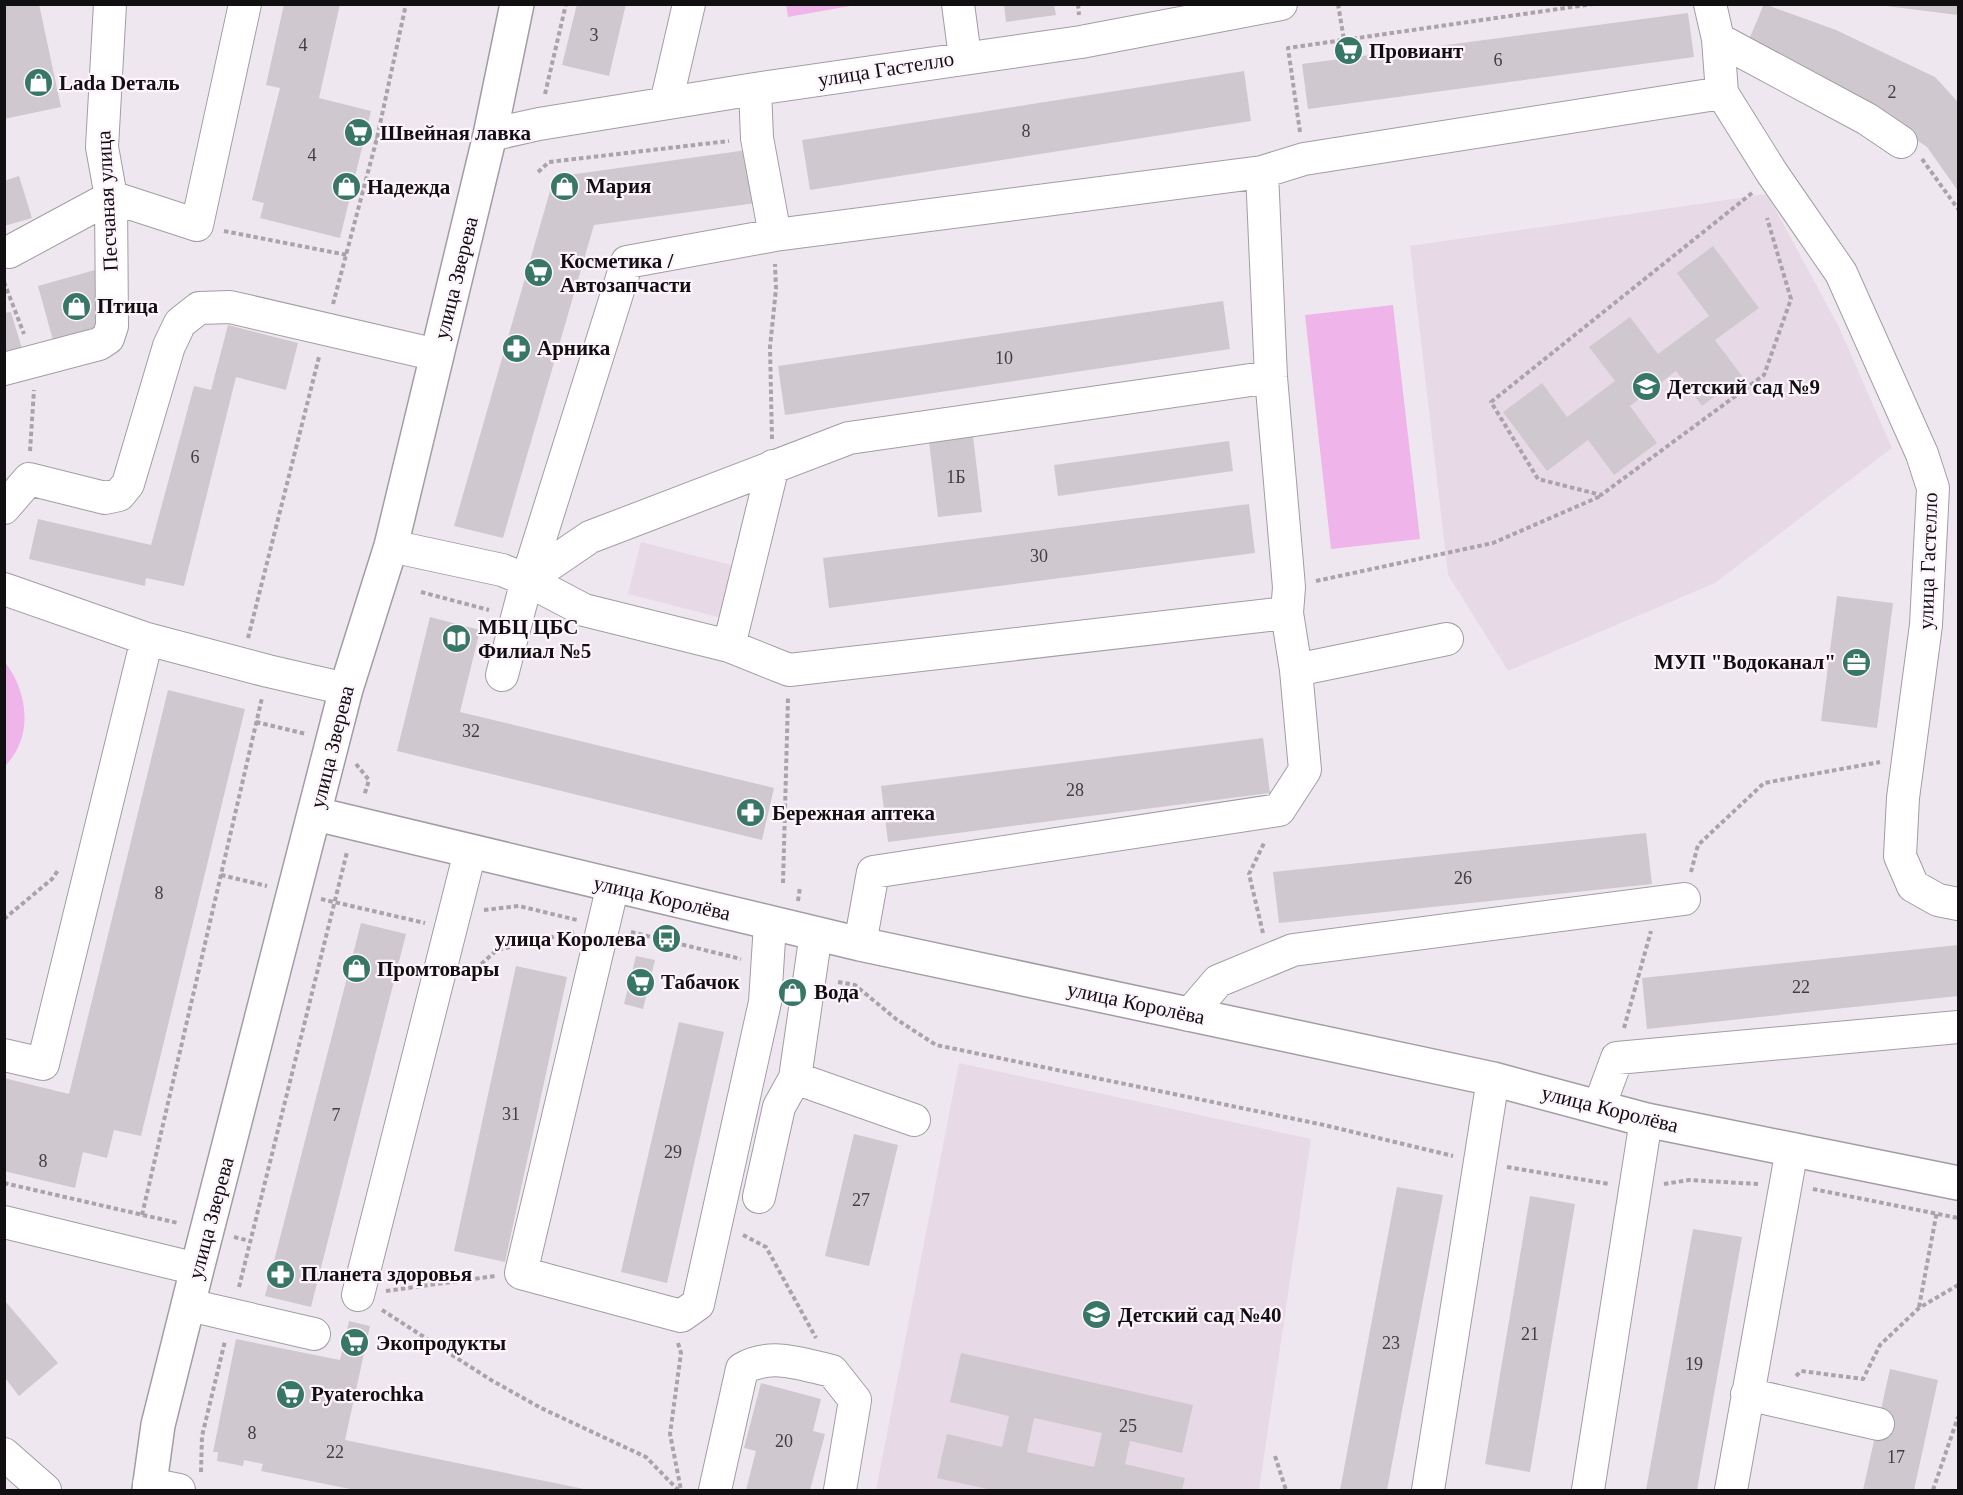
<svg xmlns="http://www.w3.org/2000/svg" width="1963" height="1495" viewBox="0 0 1963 1495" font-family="Georgia,serif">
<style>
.built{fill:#e8d9e6}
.green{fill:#efb5ea}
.building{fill:#d0c8cf;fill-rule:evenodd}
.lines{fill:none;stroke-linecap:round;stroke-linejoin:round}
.minor-casing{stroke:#a49ca4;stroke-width:34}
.major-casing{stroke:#a49ca4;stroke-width:36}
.path{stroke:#aaa4aa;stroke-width:4;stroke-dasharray:4.5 3;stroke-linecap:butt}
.minor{stroke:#fff;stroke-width:32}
.major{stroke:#fff;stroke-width:33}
.labels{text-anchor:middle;stroke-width:4.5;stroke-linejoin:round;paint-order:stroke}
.number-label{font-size:18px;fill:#413d40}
.poi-label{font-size:21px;font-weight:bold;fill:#110f11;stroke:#fdf4fc;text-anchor:start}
.street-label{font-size:21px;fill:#110f11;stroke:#fdf4fc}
</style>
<rect width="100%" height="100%" fill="#efe7ef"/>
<path class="built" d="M1767,194L1838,325L1892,448L1715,583L1508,671L1448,575L1410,246Z
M641,542L735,566L722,618L628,594Z
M959,1063L1311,1139L1259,1490H876Z"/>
<path class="green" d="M786,4H856V5L788,17Z
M1393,305L1420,539L1331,549L1305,315Z
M5,662C28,692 34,737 5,766Z"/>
<path class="building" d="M4,4H39L61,107L4,119Z
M284,4H340L319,98L371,111L340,238L260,218L264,203L252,200L280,88L266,85Z
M577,4H626L609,76L562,65Z
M1004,4H1054L1056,15L1006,22Z
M1764,4L1836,30L1935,77L1958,102V191L1927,147L1875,112L1745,49Z
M1886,4H1958V15L1886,6Z
M1688,13L1694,57L1308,109L1302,64Z
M1244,71L1251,121L810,190L802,140Z
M747,150L756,203L594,225L503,538L454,526L554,177Z
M19,176L32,218L4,226V181Z
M1713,246L1759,308L1715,340L1742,376L1702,406L1676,371L1630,406L1657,443L1614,475L1588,440L1547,471L1503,412L1542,383L1567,417L1615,381L1589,347L1630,317L1658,354L1709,316L1677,273Z
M95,270L111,328L54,344L38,286Z
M1223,301L1230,349L785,415L778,366Z
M11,312L23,352L4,357V313Z
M228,325L298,343L286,390L236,377L184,586L146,578L145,586L29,559L38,519L151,545L194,386L211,390Z
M973,436L982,512L938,517L929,441Z
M1229,441L1233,471L1058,496L1054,465Z
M1249,504L1255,553L829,608L823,558Z
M1837,596L1893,603L1877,728L1821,721Z
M430,617L480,630L460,712L774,788L762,840L397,751Z
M168,690L245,709L141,1136L114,1130L107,1158L83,1152L75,1188L4,1171V1078L69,1094Z
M1263,738L1270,793L888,842L881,786Z
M1646,833L1652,884L1279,923L1273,872Z
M361,923L406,934L311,1307L265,1296Z
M1958,945V996L1647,1029L1642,978Z
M636,956L655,960L643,1009L624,1004Z
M516,966L567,977L505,1262L454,1251Z
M679,1022L724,1032L667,1283L621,1272Z
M854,1134L898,1145L869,1266L825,1256Z
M1397,1187L1443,1195L1387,1490H1340Z
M1530,1196L1575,1204L1530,1472L1485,1464Z
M1693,1229L1742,1237L1697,1490H1646Z
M5,1301L58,1363L19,1396L5,1378Z
M349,1321L370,1326L345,1440L589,1490H355L261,1471L263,1464L244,1460L243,1466L217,1461L218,1452H213L236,1339L340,1360Z
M961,1353L1193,1405L1182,1453L1130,1441L1125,1464L1185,1478L1182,1490H992L937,1478L947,1434L1002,1447L1009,1416L950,1402ZM1034,1418L1102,1433L1094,1467L1027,1452Z
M1890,1369L1938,1380L1914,1490H1863Z
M761,1383L821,1399L813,1431L825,1434L810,1490H746L756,1451L744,1448Z"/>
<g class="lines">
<defs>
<path id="minor" d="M958,4L965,57
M1710,4L1718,39L1722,93L1772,173L1841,273L1922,454L1933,488L1926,625L1903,798L1900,856L1913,886L1938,900L1958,904
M1718,39L1867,119L1901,142
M755,89L757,138L775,235
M666,103L689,4
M490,135L539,124L755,89L1081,42L1281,4
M9,252L111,197L197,225L245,4
M4,369L99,344L108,338L112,326L111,197L102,147L110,4
M4,508L29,479L105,498L119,495L128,484L169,346L180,323L199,308L230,307L437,355
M391,546L502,570L527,580L584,610L729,646L789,670L1287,613
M527,580L590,537L849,438L1271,377
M4,589L147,639
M729,646L773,466
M1296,670L1447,639
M502,675L527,580L627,262L775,235L1262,172L1304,159L1722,93
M613,885L521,1273L681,1316L698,1304L765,1002L770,924
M860,944L873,872L1279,810L1305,770L1296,670L1287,613L1289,587L1271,377L1262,172
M1189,1015L1218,981L1293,950L1684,899
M4,1055L43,1064L147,639L268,671L346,689
M795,1078L914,1120
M1599,1107L1617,1058L1958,1027
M759,1197L779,1107L795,1078L816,933
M4,1222L197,1269
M358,1295L470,852
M189,1305L314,1334
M1747,1394L1878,1424
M4,1454L45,1490
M149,1484L179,1490
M715,1490L742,1369C771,1352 801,1364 832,1371L855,1400L840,1490
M1428,1490L1493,1079
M1588,1490L1646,1120
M1731,1490L1792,1149"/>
<path id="major" d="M316,814L860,944L1493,1079L1646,1120L1958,1183
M149,1490L158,1425L197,1269L346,689L391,546L490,135L517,4"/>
</defs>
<use href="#minor" class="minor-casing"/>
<use href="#major" class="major-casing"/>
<path class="path" d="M1078,4L1079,15
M1338,4L1344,40
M545,94L566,4
M1300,132L1288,48L1593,4
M368,136L377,138
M1922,159L1958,209
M538,172L549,162L729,141
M354,190L363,192
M1752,193L1491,402L1538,479L1601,495L1764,375L1791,299L1767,218
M224,231L347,255
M4,282L24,334
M333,304L377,138L406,4
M772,439L770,347L776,289L775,264
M30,451L34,390
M1316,581L1493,543L1601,496
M421,592L489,610
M248,638L319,357
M256,722L306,734
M356,764L369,780L364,796
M1691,872L1698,845L1764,783L1880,762
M221,875L267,886
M783,883L788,698
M321,899L425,923
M798,901L800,887
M484,910L519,906L577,920
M4,919L52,879L59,869
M631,932L741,959
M1263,933L1249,874L1265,841
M470,974L497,950L574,932
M838,982L855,985L896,1019L936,1045L1324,1125L1453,1156
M1624,1028L1651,931
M1507,1167L1609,1184
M4,1183L178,1223
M1664,1184L1689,1180L1758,1184
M1813,1189L1958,1218
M142,1215L262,698
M743,1235L766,1247L816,1338
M234,1237L250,1241
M239,1287L347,852
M386,1291L495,1276
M1919,1307L1937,1211
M382,1310L491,1380L541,1408L646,1457L678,1490
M678,1343L681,1353L670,1434L681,1490
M1796,1376L1801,1371L1863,1379L1880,1345L1919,1308L1958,1285
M1275,1456L1286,1490
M201,1472L202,1436L225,1341
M1933,1490L1958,1417"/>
<use href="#minor" class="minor"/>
<use href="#major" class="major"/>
</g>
<defs>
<symbol id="supermarket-disc" viewBox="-11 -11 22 22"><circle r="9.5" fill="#387765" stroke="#fdf4fc"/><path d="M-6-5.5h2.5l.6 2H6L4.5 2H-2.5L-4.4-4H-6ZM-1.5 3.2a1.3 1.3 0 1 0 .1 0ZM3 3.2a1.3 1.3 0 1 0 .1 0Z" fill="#fff"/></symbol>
<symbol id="shop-disc" viewBox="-11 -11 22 22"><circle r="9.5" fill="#387765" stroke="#fdf4fc"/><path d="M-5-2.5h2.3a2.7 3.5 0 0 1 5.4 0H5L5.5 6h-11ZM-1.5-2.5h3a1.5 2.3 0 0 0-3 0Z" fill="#fff"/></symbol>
<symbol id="pharmacy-disc" viewBox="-11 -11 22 22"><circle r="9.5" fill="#387765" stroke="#fdf4fc"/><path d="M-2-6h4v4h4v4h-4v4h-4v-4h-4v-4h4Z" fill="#fff"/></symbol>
<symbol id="school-disc" viewBox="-11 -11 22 22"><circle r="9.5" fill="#387765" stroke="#fdf4fc"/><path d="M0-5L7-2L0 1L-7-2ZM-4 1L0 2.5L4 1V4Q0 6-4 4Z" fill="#fff"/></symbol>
<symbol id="library-disc" viewBox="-11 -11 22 22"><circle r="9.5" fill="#387765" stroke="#fdf4fc"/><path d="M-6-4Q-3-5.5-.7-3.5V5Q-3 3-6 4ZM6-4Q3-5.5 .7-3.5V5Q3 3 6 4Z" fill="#fff"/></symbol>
<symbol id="office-disc" viewBox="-11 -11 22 22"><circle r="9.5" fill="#387765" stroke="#fdf4fc"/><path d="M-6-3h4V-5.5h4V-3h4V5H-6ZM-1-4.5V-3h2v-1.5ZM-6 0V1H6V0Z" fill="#fff"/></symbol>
<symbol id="bus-disc" viewBox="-11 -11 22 22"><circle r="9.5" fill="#387765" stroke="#fdf4fc"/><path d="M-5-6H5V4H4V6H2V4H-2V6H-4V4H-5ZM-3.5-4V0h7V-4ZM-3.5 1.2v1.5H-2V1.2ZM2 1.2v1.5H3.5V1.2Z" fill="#fff"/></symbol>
</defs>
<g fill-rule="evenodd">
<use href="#supermarket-disc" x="1332" y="34" width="33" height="33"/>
<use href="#shop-disc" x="22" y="66" width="33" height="33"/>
<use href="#supermarket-disc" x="342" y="116" width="33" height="33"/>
<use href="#shop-disc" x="548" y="170" width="33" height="33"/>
<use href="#shop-disc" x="330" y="170" width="33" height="33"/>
<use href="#supermarket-disc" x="522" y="256" width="33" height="33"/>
<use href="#shop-disc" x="60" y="290" width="33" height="33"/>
<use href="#pharmacy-disc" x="500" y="332" width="33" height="33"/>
<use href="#school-disc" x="1630" y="370" width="33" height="33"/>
<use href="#library-disc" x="440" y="622" width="33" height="33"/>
<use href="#office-disc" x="1840" y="646" width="33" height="33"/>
<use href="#pharmacy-disc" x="734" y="796" width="33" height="33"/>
<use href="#bus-disc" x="650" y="922" width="33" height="33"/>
<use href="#shop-disc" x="340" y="952" width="33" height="33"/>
<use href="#supermarket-disc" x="624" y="966" width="33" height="33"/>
<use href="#shop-disc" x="776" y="976" width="33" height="33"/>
<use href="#pharmacy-disc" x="264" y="1258" width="33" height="33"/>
<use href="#school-disc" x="1080" y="1298" width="33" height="33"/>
<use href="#supermarket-disc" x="338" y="1326" width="33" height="33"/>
<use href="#supermarket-disc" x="274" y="1378" width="33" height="33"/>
</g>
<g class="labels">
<g class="number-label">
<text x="594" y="41">3</text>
<text x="303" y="51">4</text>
<text x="1498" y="66">6</text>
<text x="1892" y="98">2</text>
<text x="1026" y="137">8</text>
<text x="312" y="161">4</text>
<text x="1004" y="364">10</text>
<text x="195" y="463">6</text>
<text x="956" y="483">1Б</text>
<text x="1039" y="562">30</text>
<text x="471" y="737">32</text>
<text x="1075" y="796">28</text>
<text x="1463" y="884">26</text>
<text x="159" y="899">8</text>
<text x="1801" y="993">22</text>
<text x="511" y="1120">31</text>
<text x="336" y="1121">7</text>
<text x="673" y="1158">29</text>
<text x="43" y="1167">8</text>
<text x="861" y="1206">27</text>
<text x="1530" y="1340">21</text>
<text x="1391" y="1349">23</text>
<text x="1694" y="1370">19</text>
<text x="1128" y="1432">25</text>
<text x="252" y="1439">8</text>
<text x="784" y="1447">20</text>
<text x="335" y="1458">22</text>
<text x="1896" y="1463">17</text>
</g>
<g class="poi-label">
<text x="1369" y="58">Провиант</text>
<text x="59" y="90">Lada Dеталь</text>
<text x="380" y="140">Швейная лавка</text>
<text x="586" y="193">Мария</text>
<text x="367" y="194">Надежда</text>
<text x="560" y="268">Косметика /<tspan x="560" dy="24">Автозапчасти</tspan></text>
<text x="97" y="313">Птица</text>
<text x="537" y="355">Арника</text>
<text x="1667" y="394">Детский сад №9</text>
<text x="478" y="634">МБЦ ЦБС<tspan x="478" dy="24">Филиал №5</tspan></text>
<text x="1836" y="669" text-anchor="end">МУП "Водоканал"</text>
<text x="772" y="820">Бережная аптека</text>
<text x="646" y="946" text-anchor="end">улица Королева</text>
<text x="377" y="976">Промтовары</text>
<text x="661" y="989">Табачок</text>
<text x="814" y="999">Вода</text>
<text x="301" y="1281">Планета здоровья</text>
<text x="1118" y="1322">Детский сад №40</text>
<text x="376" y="1350">Экопродукты</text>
<text x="311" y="1401">Pyaterochka</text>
</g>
<g class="street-label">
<text transform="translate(886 69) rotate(-9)" y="7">улица Гастелло</text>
<text transform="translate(107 201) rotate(-93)" y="7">Песчаная улица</text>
<text transform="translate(456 278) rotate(-76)" y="7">улица Зверева</text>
<text transform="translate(1928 561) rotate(-88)" y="7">улица Гастелло</text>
<text transform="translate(332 747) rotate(-76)" y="7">улица Зверева</text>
<text transform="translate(662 898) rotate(13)" y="7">улица Королёва</text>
<text transform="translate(1136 1003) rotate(12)" y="7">улица Королёва</text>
<text transform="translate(1610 1109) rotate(14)" y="7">улица Королёва</text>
<text transform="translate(211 1218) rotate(-75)" y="7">улица Зверева</text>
</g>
</g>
<rect width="1963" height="1495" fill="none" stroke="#110f11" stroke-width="12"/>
</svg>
